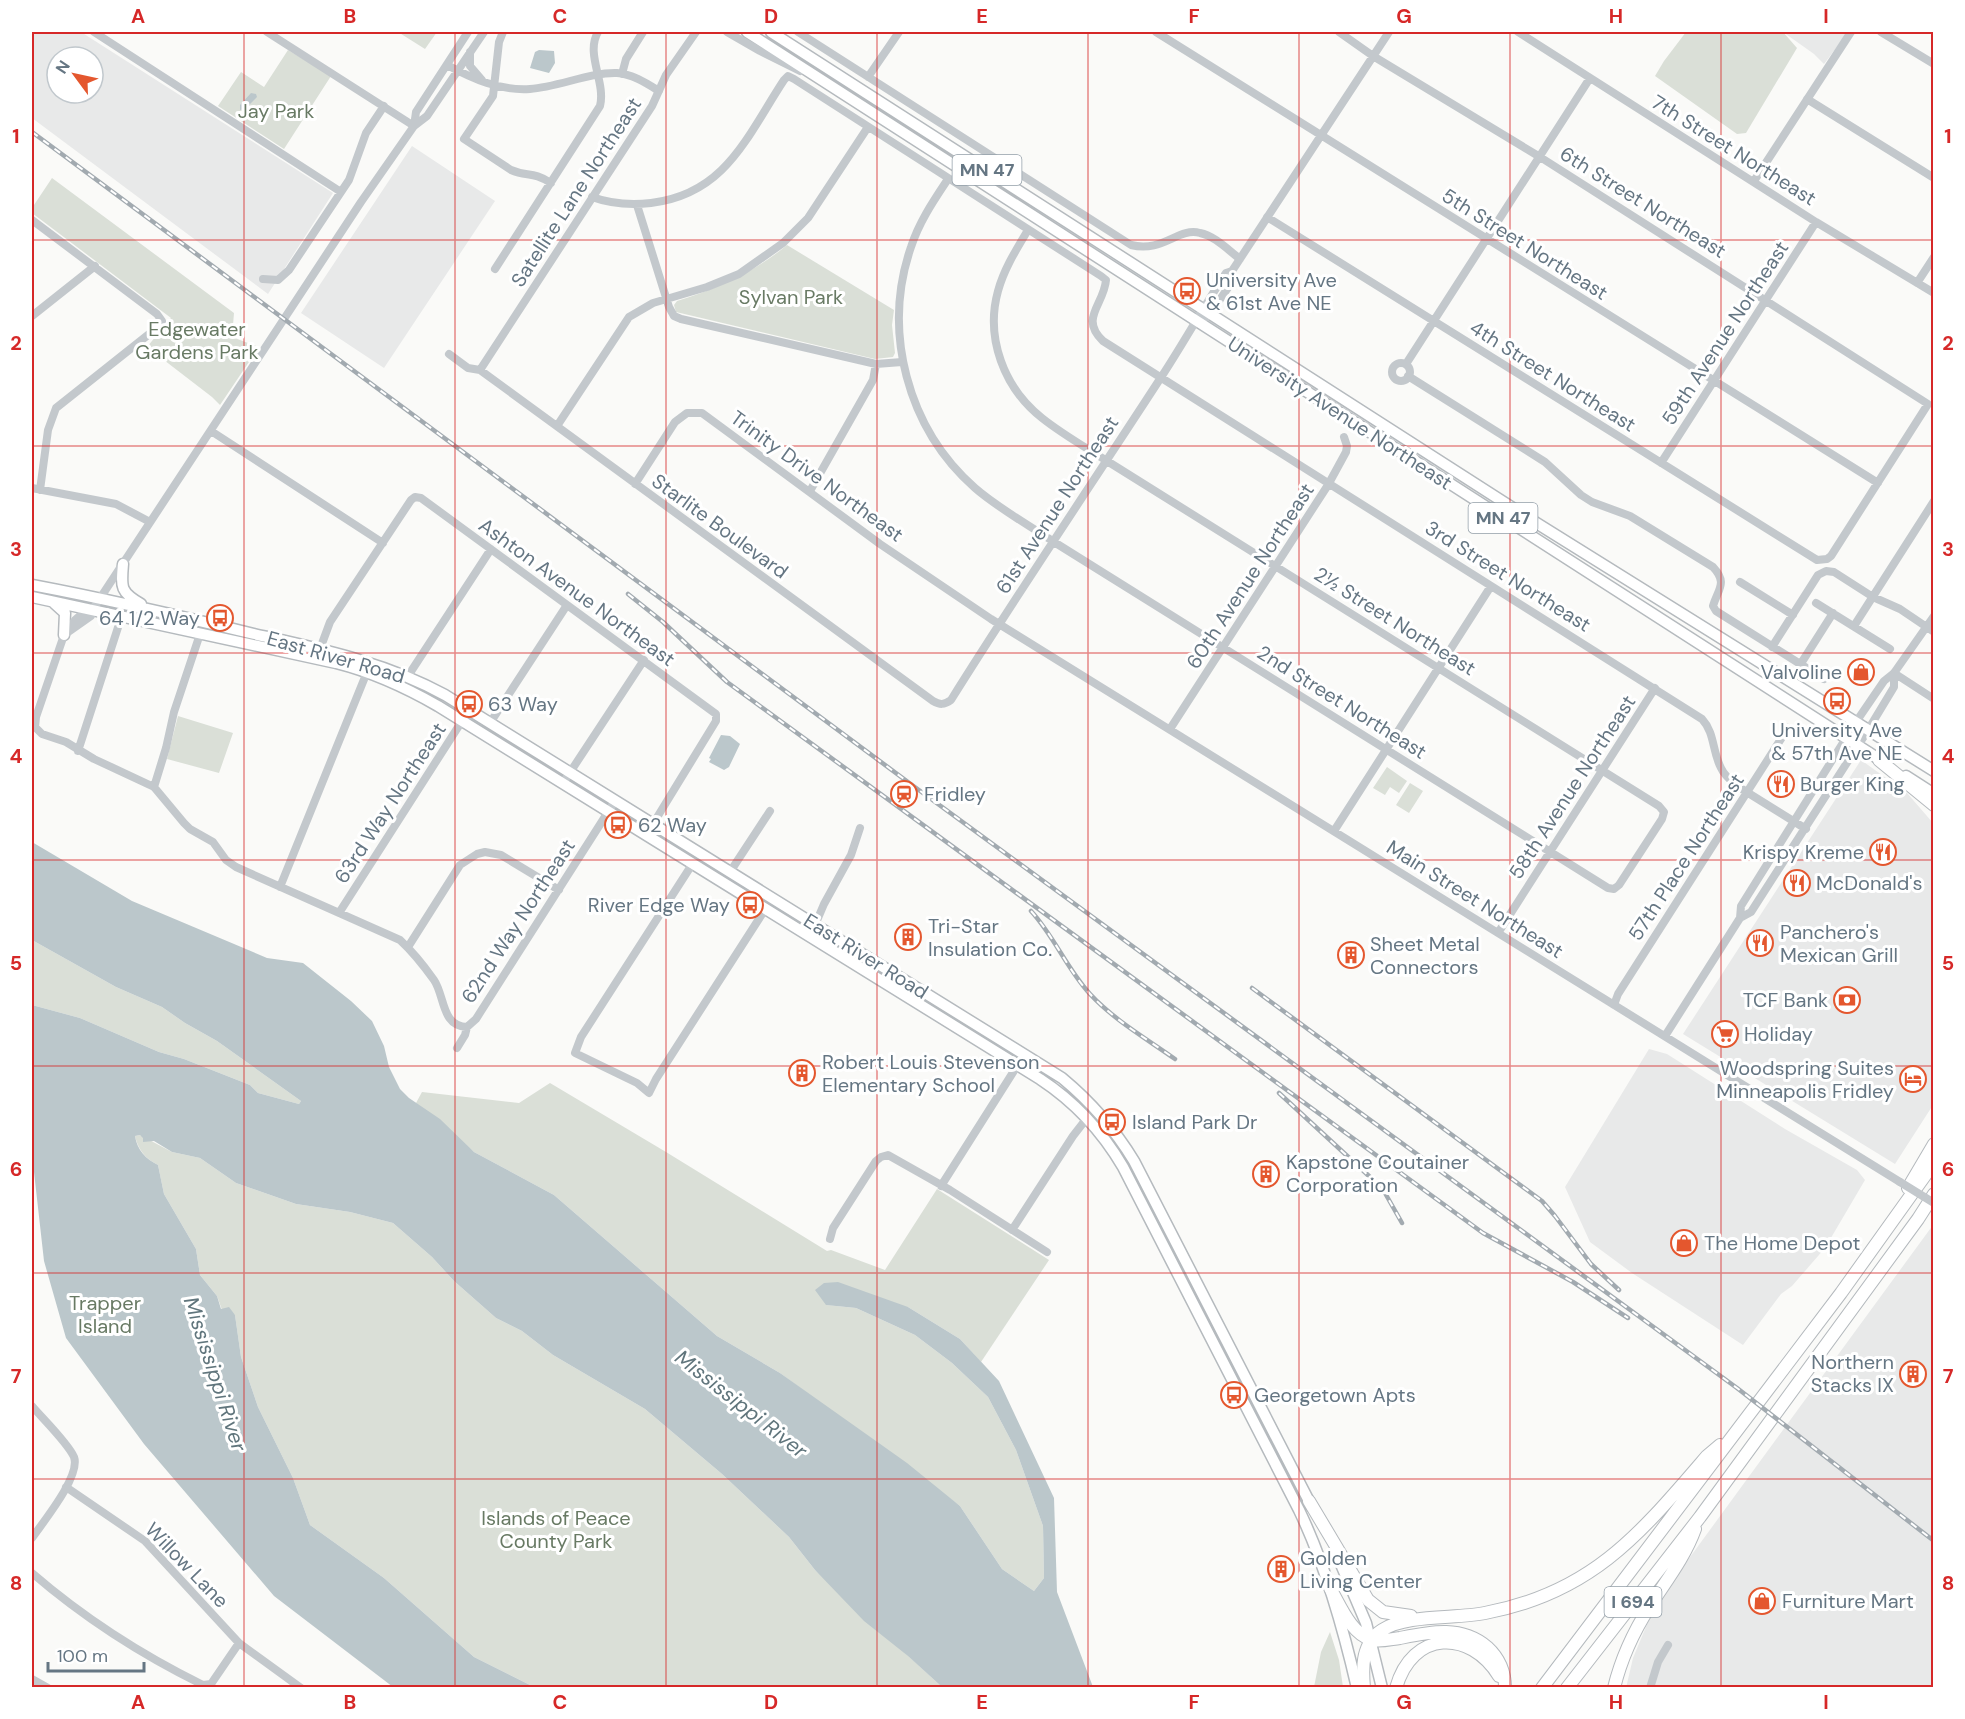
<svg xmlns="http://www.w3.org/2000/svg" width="1965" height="1719" viewBox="0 0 1965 1719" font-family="'DM Sans',sans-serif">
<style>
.built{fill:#e8e9e9;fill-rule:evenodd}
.green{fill:#dadfd7}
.water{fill:#bbc7cb}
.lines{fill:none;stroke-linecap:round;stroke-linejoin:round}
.major-casing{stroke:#b5babe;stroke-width:13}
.highway-casing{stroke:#b4b9bd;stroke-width:14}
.minor{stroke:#c3c8cc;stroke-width:8}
.major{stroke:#fff;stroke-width:10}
.highway{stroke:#fff;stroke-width:12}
.rail-casing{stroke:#a2aab0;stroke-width:4.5}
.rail{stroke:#fff;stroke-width:2;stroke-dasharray:7;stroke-linecap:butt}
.minor-bridge{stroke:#c3c8cc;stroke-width:8}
.grid{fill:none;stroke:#d62828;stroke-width:1.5;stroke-opacity:0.55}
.labels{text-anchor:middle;stroke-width:6;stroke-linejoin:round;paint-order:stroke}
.shield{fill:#fff;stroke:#939fa8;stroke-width:1.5}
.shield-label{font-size:18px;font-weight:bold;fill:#657683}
.park-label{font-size:20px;fill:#687a64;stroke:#fff}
.street-label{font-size:20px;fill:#657683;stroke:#fff}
.poi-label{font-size:20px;fill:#657683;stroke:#fff;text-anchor:start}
.water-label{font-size:21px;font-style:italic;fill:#60757c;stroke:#fff}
.neatline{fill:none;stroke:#d62828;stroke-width:2}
.grid-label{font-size:20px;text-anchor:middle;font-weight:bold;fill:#d62828}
</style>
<rect width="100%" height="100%" fill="#fafaf8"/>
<path class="built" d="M32,32H81L333,193L268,294L32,118ZM57,57H93V93H57Z
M1783,32H1848L1824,64L1814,54Z
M412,146L495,201L384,368L301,313Z
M1861,760L1907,793L1933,823V1105L1895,1164L1683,1034Z
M1649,1049L1667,1054L1785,1129L1857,1170L1865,1180L1825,1248L1792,1286L1781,1294L1743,1345L1632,1273L1590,1242L1565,1187Z
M1933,1225V1687L1626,1688L1633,1658L1648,1622L1674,1579Z"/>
<path class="green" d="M398,32H437L425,49Z
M1686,32H1783L1797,48L1746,133L1737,134L1655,76L1664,61Z
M288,50L331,76L284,149L218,106L241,72L264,87Z
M52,178L234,313L232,337L259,347L220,405L212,397L147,347L171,318L32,213V208Z
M787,245L894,310L892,325L895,353L893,357L875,359L676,312L674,305L677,301C718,288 753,273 787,245Z
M178,716L233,733L219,773L167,759Z
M1387,767L1407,781L1399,793L1390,787L1385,795L1373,788Z
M1410,783L1423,791L1409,813L1396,805Z
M32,940L116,987L162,1007L185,1023L217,1041L301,1101L299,1104L258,1093L250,1085L184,1059L159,1052L80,1018L32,1005Z
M550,1083L666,1152L827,1251L831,1250L885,1270L937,1189L1049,1260L981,1362L960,1339L908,1307L826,1305L856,1308L915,1335L952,1363L988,1397L1016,1450L1043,1526L1044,1578L1034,1591L1002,1569L960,1506L780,1373L717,1336L554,1195L474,1152L416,1103L422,1092L519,1103Z
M140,1135L172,1152L200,1158L236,1183L296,1204L350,1212L393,1223L432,1257L454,1281L496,1318L522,1331L553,1355L645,1409L722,1474L789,1537L815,1570L942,1687H534L474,1657L384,1578L310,1525L293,1478L258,1407L241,1357L235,1315L222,1310L217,1296L200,1275L196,1249L164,1194L158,1165C146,1159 138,1150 135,1136Z
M1330,1632L1339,1660L1343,1687H1314L1321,1652Z"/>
<path class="water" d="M539,50L554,51L555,63L549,73L530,68L535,52Z
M251,93L256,94L257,97L245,109L240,110V105Z
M721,735L730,736L740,744L729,767L724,770L709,762L711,759L709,758Z
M32,842L132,901L267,958L303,963L351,1001L372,1021L384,1046L389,1067L400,1089L409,1098L440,1119L474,1152L554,1195L717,1336L780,1373L907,1463L960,1506L1002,1569L1034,1591L1044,1578L1043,1526L1016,1450L988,1397L952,1363L915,1335L856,1308L826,1305L815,1290L824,1283L838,1282L908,1307L960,1339L999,1381L1054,1498L1057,1592L1093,1687L955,1688L951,1685L949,1687H942L908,1656L864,1621L815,1570L789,1537L722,1474L645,1409L553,1355L522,1331L496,1318L454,1281L432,1257L393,1223L350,1212L296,1204L236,1183L200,1158L172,1152L154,1141L143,1142V1138L140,1135L135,1136C137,1150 146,1159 158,1165L164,1194L196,1249L200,1275L217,1296L221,1309L229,1307L235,1315L241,1357L258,1407L293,1478L310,1525L384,1578L474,1657L534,1687H393L274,1596L144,1444L66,1338L44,1261L34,1172L32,1168V1005L80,1018L159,1052L184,1059L250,1085L258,1093L299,1104L301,1101L217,1041L185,1023L162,1007L116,987L32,940Z"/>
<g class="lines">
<defs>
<path id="major" d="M747,32L1885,763
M771,32L1530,519L1934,771
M123,564C121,587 120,592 141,604
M32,585C106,599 180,616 254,634C320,649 385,662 445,695L1062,1078C1091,1102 1114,1128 1134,1161L1312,1507
M32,597L336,663C372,672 405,687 438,706L1040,1079C1075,1102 1102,1131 1123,1167L1299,1510C1326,1566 1343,1627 1357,1688
M54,603L65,613L64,635
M1906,776L1934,794
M1340,1562L1366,1623L1382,1688"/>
<path id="highway" d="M1879,760L1934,805
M1908,1188L1934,1144
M1309,1501L1368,1600L1383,1612L1411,1616
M1330,1588C1340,1605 1351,1634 1372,1640C1381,1642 1391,1639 1400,1638C1430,1632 1461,1625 1487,1647C1499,1658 1505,1671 1505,1688
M1364,1688C1362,1666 1362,1643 1382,1630C1406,1614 1456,1619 1485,1613C1592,1593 1640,1534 1707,1456L1720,1445
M1396,1688C1412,1630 1470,1629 1499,1676
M1542,1688L1841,1293L1934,1163
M1567,1688L1700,1517L1918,1219L1934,1194
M1614,1688C1621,1659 1634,1631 1650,1606C1666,1581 1685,1557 1695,1529"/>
</defs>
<use href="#major" class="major-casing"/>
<use href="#highway" class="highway-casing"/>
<path class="minor" d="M94,32L341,192
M267,32L414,126
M503,32L499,42L493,96L464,139L511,170C527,177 533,171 551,183
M727,32L760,51L800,71
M798,32L1131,245C1163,253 1178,227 1200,233C1215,236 1228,250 1240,259
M1156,32L1878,483
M1518,32L1816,222L1934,293
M1881,32L1934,64
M470,52V66L482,80
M447,65C473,79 500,91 530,89C558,87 591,72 617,73C632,74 646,83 659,91
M622,74L626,59L643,32
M868,77L899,32
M1807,99L1934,178
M414,126L416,112L468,32
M948,179C934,200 919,222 911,247C882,331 907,428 975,488C998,508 1027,524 1054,542L1608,888L1614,889L1619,885L1662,819L1664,812L1659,806L1107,461C1085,447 1062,434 1042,418C1004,388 985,338 998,291C1004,269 1016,250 1028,230
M1754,181L1851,32
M592,197C611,204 631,205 651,203C726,194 747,136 784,80L788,76L794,79L1101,276L1106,280C1104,305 1079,318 1103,341L1702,719C1715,733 1712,751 1721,768C1724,775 1731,781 1737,786L1806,829
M637,205L669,307L674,316L681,319L876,364L902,362
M1267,217L1817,560L1827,559L1831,556L1928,404L1540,157L1373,56L1339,32
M32,220L157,314L162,321L158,327L56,408L48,430L40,490
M495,269L600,106C606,82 585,54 598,32
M263,279L278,280L289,270L349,180L366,133L384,106
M1917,283L1934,257
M32,316L95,266
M1206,317L1210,314L1234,279L1232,271
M449,354L468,368L480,370L933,701C940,705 944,705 951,700C1018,593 1089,488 1158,382C1182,346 1202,309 1226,273L1232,271L1389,32
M1392 372a9 9 0 1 1 18 0a9 9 0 1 1-18 0Z
M1406,364L1590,78
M480,370L652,106L666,75L696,32
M1408,376L1545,462L1581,495L1592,502L1630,516L1713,567C1728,583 1718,589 1713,606L1716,611L1824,679
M557,426L629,317L653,303L707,287L739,274L783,243L808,218L868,127
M211,431L383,543
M1661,463L1816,222
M635,484L675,422L687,413H702L880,544L991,619L1900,1182
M32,488L116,504L150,522
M810,491L873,380L876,364
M1740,582L1793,615
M1816,603L1890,649
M92,609L83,613L75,620L64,635L36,717L35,727L42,734L66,742L94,759L154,787L184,823L190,829L213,842L226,860L236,867L400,940C413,952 424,966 434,980C445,996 441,1026 467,1027
M1854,626L1934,501
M64,635L91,616L93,609L361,202L414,126L427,116L484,32
M1772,647L1818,575L1826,571L1834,572L1873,597L1900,609L1934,632
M320,649L330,622L411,500L415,497L421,498L716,714V721L653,824
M1800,665L1833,613
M1894,673L1934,699
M408,676L491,549
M490,723L567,605
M1170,729L1328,485L1346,452L1347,446L1344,437
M78,751L122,615
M563,783L644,660
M154,787L166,748L174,712L200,634
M1334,831L1491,586
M693,863L581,1037L575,1053L637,1083L649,1093L656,1079L766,908
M730,872L770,811
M280,887L367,672
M339,913L469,710
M1740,918L1751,912L1868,730L1894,687V673
M1498,933L1655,688
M810,937L824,904L851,855L860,828
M408,947L460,865L477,854L485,852L501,855L559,890
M1614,1005L1618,994L1788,728
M1665,1036L1740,918L1741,906L1856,722L1884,681L1894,673L1934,616
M457,1048L465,1035L467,1027L476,1019L615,801
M941,1186L1024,1055
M1012,1230L1073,1136L1087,1118
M830,1239L833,1228L876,1161L881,1157L888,1155L950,1190L1047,1252
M32,1406C42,1418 68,1443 74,1457C81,1476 43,1522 32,1538
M66,1487L145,1541L239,1643L301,1688
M32,1573C83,1617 142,1655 203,1685L211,1684L239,1643
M32,1679L48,1688
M1650,1688L1658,1662L1668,1645"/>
<use href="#major" class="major"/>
<use href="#highway" class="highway"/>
<defs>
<path id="rail" d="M32,132L912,785L1737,1388L1934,1541
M628,594L663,622L727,682L1483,1233L1573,1282L1628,1318
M1031,911C1054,936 1067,969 1090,994C1114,1020 1147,1039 1175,1059
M1252,988L1542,1201L1555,1216L1591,1264L1619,1290
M1279,1093L1370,1177L1385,1193L1402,1223"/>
</defs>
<use href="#rail" class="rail-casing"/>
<use href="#rail" class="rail"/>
<path class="minor-bridge" d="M1900,1182L1934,1203"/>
</g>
<path class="grid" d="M244,32V1688M455,32V1688M666,32V1688M877,32V1688M1088,32V1688M1299,32V1688M1510,32V1688M1721,32V1688M32,240H1934M32,446H1934M32,653H1934M32,860H1934M32,1066H1934M32,1273H1934M32,1479H1934"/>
<defs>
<symbol id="bus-ring" viewBox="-11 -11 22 22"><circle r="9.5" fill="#fff" stroke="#e4572e" stroke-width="1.5"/><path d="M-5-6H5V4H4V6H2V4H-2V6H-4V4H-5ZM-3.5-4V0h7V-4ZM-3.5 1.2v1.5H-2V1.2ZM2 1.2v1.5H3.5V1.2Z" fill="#e4572e"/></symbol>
<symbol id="shop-ring" viewBox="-11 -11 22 22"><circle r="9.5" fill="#fff" stroke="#e4572e" stroke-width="1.5"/><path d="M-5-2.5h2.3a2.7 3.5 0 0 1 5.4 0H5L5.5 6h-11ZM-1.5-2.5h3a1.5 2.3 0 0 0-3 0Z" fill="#e4572e"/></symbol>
<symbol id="restaurant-ring" viewBox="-11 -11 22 22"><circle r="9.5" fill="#fff" stroke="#e4572e" stroke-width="1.5"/><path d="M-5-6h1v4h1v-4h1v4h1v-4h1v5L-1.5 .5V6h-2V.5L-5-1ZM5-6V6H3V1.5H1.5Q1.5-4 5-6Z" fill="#e4572e"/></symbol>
<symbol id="station-ring" viewBox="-11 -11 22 22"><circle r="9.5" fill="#fff" stroke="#e4572e" stroke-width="1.5"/><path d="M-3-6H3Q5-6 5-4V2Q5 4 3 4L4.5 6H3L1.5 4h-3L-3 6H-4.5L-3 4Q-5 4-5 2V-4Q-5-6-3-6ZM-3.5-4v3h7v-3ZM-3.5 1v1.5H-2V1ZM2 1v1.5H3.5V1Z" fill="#e4572e"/></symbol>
<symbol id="building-ring" viewBox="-11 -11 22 22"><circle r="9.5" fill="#fff" stroke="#e4572e" stroke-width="1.5"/><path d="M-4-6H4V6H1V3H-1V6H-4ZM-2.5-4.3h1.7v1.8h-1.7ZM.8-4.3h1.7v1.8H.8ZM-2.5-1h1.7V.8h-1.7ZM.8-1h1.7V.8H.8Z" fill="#e4572e"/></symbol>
<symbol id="bank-ring" viewBox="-11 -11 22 22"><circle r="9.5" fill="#fff" stroke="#e4572e" stroke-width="1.5"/><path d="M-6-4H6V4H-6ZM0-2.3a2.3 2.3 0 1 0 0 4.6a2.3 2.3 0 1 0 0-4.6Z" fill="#e4572e"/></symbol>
<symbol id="supermarket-ring" viewBox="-11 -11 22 22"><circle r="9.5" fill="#fff" stroke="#e4572e" stroke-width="1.5"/><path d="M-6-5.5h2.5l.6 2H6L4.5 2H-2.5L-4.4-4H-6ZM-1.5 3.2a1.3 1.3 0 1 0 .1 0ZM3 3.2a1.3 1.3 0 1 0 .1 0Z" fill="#e4572e"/></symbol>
<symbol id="hotel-ring" viewBox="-11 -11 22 22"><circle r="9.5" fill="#fff" stroke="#e4572e" stroke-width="1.5"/><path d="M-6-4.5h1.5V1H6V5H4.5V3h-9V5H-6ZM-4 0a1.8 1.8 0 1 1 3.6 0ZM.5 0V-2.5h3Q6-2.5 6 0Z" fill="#e4572e"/></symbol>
</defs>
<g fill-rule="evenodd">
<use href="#bus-ring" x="1172" y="276" width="30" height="30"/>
<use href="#bus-ring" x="205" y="603" width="30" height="30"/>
<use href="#shop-ring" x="1846" y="657" width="30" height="30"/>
<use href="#bus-ring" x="1822" y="686" width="30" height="30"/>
<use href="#bus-ring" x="454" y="689" width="30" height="30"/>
<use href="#restaurant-ring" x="1766" y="769" width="30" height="30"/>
<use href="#station-ring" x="889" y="779" width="30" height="30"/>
<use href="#bus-ring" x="603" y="810" width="30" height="30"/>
<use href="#restaurant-ring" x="1868" y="837" width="30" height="30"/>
<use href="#restaurant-ring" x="1782" y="868" width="30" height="30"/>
<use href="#bus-ring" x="735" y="890" width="30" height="30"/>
<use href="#building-ring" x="893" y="922" width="30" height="30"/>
<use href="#restaurant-ring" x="1745" y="928" width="30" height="30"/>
<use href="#building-ring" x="1336" y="940" width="30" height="30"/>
<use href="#bank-ring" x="1832" y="985" width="30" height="30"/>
<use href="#supermarket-ring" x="1710" y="1019" width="30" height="30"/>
<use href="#building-ring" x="787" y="1058" width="30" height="30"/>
<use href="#hotel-ring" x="1898" y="1064" width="30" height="30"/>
<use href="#bus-ring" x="1097" y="1107" width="30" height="30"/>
<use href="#building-ring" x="1251" y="1159" width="30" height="30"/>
<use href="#shop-ring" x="1669" y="1228" width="30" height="30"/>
<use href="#building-ring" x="1898" y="1359" width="30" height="30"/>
<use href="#bus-ring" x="1219" y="1380" width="30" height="30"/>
<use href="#building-ring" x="1266" y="1554" width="30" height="30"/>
<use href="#shop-ring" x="1747" y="1586" width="30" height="30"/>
</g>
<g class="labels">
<g class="shield">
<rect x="952.5" y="155" width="69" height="30" rx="4.5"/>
<rect x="1468.5" y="503" width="69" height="30" rx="4.5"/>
<rect x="1604.5" y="1587" width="57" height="30" rx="4.5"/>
</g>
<g class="shield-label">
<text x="987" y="176">MN 47</text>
<text x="1503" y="524">MN 47</text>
<text x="1633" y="1608">I 694</text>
</g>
<g class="park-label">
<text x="276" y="118">Jay Park</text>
<text x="791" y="304">Sylvan Park</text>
<text x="197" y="336">Edgewater<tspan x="197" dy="23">Gardens Park</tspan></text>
<text x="105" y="1310">Trapper<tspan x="105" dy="23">Island</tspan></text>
<text x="556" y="1525">Islands of Peace<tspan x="556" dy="23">County Park</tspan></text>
</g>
<g class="street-label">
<text transform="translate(1734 150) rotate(32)" y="7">7th Street Northeast</text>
<text transform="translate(576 192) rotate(-57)" y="7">Satellite Lane Northeast</text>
<text transform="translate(1643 202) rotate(32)" y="7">6th Street Northeast</text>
<text transform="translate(1525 244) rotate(32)" y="7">5th Street Northeast</text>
<text transform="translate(1725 333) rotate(-57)" y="7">59th Avenue Northeast</text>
<text transform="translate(1553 376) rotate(32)" y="7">4th Street Northeast</text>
<text transform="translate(1340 413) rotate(33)" y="7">University Avenue Northeast</text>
<text transform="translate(817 476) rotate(36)" y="7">Trinity Drive Northeast</text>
<text transform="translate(1057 505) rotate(-57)" y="7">61st Avenue Northeast</text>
<text transform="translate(720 526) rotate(36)" y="7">Starlite Boulevard</text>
<text transform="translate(1250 576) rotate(-57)" y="7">60th Avenue Northeast</text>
<text transform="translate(1508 576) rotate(32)" y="7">3rd Street Northeast</text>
<text transform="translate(577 592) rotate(36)" y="7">Ashton Avenue Northeast</text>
<text transform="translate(1395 621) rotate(32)" y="7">2½ Street Northeast</text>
<text transform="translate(336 657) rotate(16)" y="7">East River Road</text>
<text transform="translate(1342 702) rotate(32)" y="7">2nd Street Northeast</text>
<text transform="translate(1572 787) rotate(-57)" y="7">58th Avenue Northeast</text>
<text transform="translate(390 803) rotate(-57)" y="7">63rd Way Northeast</text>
<text transform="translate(1686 857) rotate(-57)" y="7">57th Place Northeast</text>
<text transform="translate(1475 899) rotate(32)" y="7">Main Street Northeast</text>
<text transform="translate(518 921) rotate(-57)" y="7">62nd Way Northeast</text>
<text transform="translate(866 956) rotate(32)" y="7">East River Road</text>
<text transform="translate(187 1565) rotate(46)" y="7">Willow Lane</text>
</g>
<g class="poi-label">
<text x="1206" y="287">University Ave<tspan x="1206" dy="23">&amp; 61st Ave NE</tspan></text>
<text x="200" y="625" text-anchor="end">64 1/2 Way</text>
<text x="1842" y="679" text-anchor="end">Valvoline</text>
<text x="488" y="711">63 Way</text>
<text x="1837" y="737" text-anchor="middle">University Ave<tspan x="1837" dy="23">&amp; 57th Ave NE</tspan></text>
<text x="1800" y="791">Burger King</text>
<text x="924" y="801">Fridley</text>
<text x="638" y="832">62 Way</text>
<text x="1864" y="859" text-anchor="end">Krispy Kreme</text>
<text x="1816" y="890">McDonald's</text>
<text x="730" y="912" text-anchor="end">River Edge Way</text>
<text x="928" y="933">Tri-Star<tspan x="928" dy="23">Insulation Co.</tspan></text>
<text x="1780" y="939">Panchero's<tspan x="1780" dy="23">Mexican Grill</tspan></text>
<text x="1370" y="951">Sheet Metal<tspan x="1370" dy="23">Connectors</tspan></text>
<text x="1828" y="1007" text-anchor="end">TCF Bank</text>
<text x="1744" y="1041">Holiday</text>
<text x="822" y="1069">Robert Louis Stevenson<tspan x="822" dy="23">Elementary School</tspan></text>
<text x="1894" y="1075" text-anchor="end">Woodspring Suites<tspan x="1894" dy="23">Minneapolis Fridley</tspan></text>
<text x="1132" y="1129">Island Park Dr</text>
<text x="1286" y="1169">Kapstone Coutainer<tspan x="1286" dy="23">Corporation</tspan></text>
<text x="1704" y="1250">The Home Depot</text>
<text x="1894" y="1369" text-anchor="end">Northern<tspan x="1894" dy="23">Stacks IX</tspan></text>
<text x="1254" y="1402">Georgetown Apts</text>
<text x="1300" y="1565">Golden<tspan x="1300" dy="23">Living Center</tspan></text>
<text x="1782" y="1608">Furniture Mart</text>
</g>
<g class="water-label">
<text transform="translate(215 1374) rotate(72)" y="7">Mississippi River</text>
<text transform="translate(741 1404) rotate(38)" y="7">Mississippi River</text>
</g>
</g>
<rect width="1965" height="1719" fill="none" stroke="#ffffff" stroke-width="66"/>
<g transform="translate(75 75) rotate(303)"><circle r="28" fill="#ffffff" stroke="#c1c8cd" stroke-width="1.5"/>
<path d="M0-4.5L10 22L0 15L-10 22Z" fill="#e4572e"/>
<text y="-9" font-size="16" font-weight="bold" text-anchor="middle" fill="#657683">N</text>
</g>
<path d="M48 1662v9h96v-9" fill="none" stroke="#657683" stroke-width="3"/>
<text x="57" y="1662" font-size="18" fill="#657683" stroke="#ffffff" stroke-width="4.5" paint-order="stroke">100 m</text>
<rect x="33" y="33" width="1899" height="1653" class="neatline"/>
<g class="grid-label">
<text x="138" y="23">A</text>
<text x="350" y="23">B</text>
<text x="560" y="23">C</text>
<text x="771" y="23">D</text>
<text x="982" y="23">E</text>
<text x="1194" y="23">F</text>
<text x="1404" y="23">G</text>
<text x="1616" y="23">H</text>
<text x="1826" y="23">I</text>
<text x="16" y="143">1</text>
<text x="1948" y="143">1</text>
<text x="16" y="350">2</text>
<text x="1948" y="350">2</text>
<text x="16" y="556">3</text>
<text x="1948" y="556">3</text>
<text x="16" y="763">4</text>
<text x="1948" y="763">4</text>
<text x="16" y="970">5</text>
<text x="1948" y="970">5</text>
<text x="16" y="1176">6</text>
<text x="1948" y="1176">6</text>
<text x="16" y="1383">7</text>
<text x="1948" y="1383">7</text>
<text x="16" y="1590">8</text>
<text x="1948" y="1590">8</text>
<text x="138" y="1709">A</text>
<text x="350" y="1709">B</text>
<text x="560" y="1709">C</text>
<text x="771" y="1709">D</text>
<text x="982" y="1709">E</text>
<text x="1194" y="1709">F</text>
<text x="1404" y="1709">G</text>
<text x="1616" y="1709">H</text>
<text x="1826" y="1709">I</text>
</g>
</svg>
